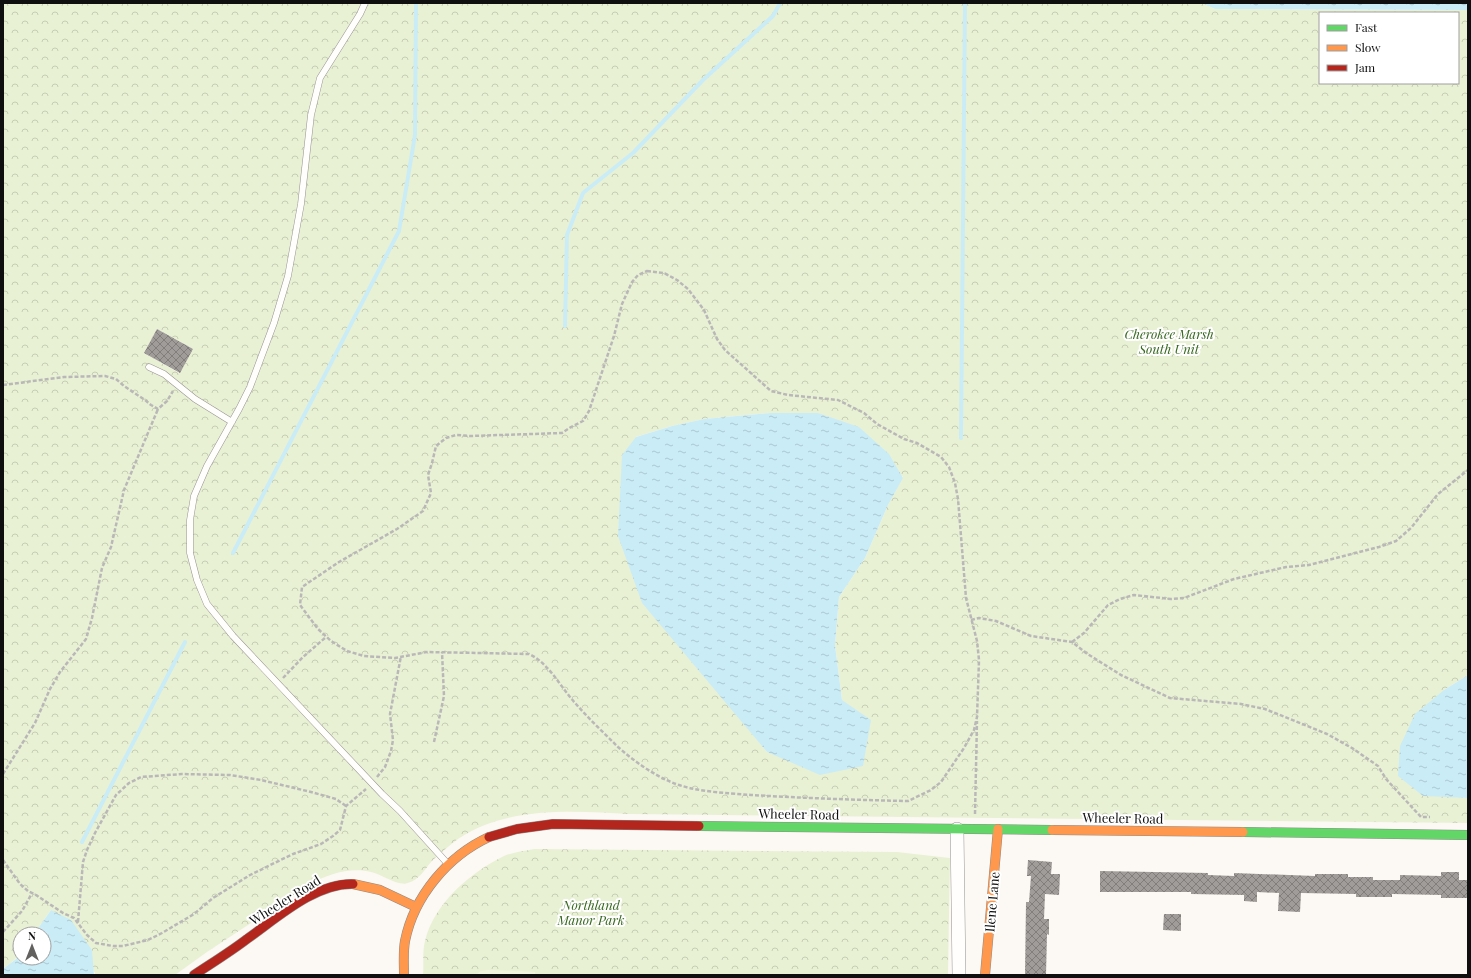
<svg xmlns="http://www.w3.org/2000/svg" width="1471" height="978" viewBox="0 0 1471 978" font-family="'Playfair Display',serif">
<style>
.park{fill:url(#park-crowns);fill-rule:evenodd}
.pitch{fill:#f2f5dd}
.water{fill:url(#water-ripples)}
.lines{fill:none;stroke-linecap:round;stroke-linejoin:round}
.stream{stroke:#caecf6;stroke-width:4}
.building{fill:url(#building-cross-hatch)}
.lane-casing{stroke:#969492;stroke-width:7}
.street-casing{stroke:#969492;stroke-width:14}
.fast-casing{stroke:#8c8b89;stroke-width:10}
.slow-casing{stroke:#8c8b89;stroke-width:10}
.jam-casing{stroke:#8c8b89;stroke-width:10}
.path{stroke:#b9b8b8;stroke-width:2.5;stroke-dasharray:4 2;stroke-linecap:butt}
.lane{stroke:#fffefd;stroke-width:6}
.street{stroke:#fffefd;stroke-width:13}
.fast{stroke:#63d668;stroke-width:9}
.slow{stroke:#ff974d;stroke-width:9}
.jam{stroke:#b3261e;stroke-width:9}
.labels{text-anchor:middle;stroke-width:4;stroke-linejoin:round;paint-order:stroke}
.park-label{font-size:13px;font-style:italic;fill:#37681e;stroke:#fff}
.street-label{font-size:13px;fill:#0f0f0f;stroke:#fff}
</style>
<defs>
<pattern id="park-crowns" width="20" height="18" patternUnits="userSpaceOnUse"><rect width="20" height="18" fill="#e9f1d4"/><path d="M2 6a3 3 0 1 1 6 0M12 15a3 3 0 1 1 6 0" fill="none" stroke="#c7cdb5"/></pattern>
<pattern id="water-ripples" width="26" height="14" patternUnits="userSpaceOnUse"><rect width="26" height="14" fill="#caecf6"/><path d="M2 4q2-2 4 0t4 0M15 11q2-2 4 0t4 0" fill="none" stroke="#acc9d2"/></pattern>
<pattern id="building-cross-hatch" width="8" height="8" patternUnits="userSpaceOnUse"><rect width="8" height="8" fill="#a09c99"/><path d="M0 0l8 8M0 8l8-8" fill="none" stroke="#817e7b"/></pattern>
</defs>
<rect width="100%" height="100%" fill="#fcf9f4"/>
<path class="park" d="M3,3H1202L1215,9L1468,10V675L1444,690L1463,798H1468V823L629,814C572,811 507,806 458,839C449,846 440,853 432,861C425,869 419,880 408,883C399,887 381,874 371,872C350,867 329,874 310,884L207,952L175,975H94L95,973L51,910L34,934H20C20,957 21,955 3,969ZM1320,13H1458V83H1320ZM157,329L193,349L179,373L144,353ZM770,413H818L903,477L888,505L865,558L839,597L835,645L842,700L767,752L710,682L636,437L672,426L704,419Z
M534,849L897,852L950,858L948,975H423C424,964 422,952 425,941C434,903 471,872 504,856C513,852 525,851 534,849Z"/>
<path class="pitch" d="M488,970L535,972V975H476L481,971Z"/>
<path class="water" d="M1202,3H1468V10L1215,9Z
M770,413H818L859,427L889,454L903,478L888,505L865,558L839,597L835,645L842,700L871,720L863,766L820,775L767,752L642,603L618,536L622,455L636,437L672,426L704,419Z
M1468,675V798L1423,796L1398,776L1400,746L1415,714L1444,690Z
M51,910L71,920L92,950L94,975H3V969L16,959L20,953V958H44V934H34Z"/>
<g class="lines">
<path class="stream" d="M565,326L567,235L583,193L633,153L703,80L773,16L780,3
M961,438L965,3
M233,553L399,231L415,135L416,3
M82,842L185,642"/>
</g>
<path class="building" d="M157,329L193,349L180,373L144,353Z
M1028,860L1052,862L1051,874H1060L1059,895L1045,894L1044,919H1049V935L1047,934L1046,975H1025L1026,902H1029L1031,876H1027Z
M1100,871L1208,873V875L1234,876V873L1315,876V874H1348V877H1373V880H1400V875L1441,876V872H1459V880H1468V898H1441V895L1392,894V897H1356V894L1301,893L1300,912L1278,911L1279,893L1257,892V902L1244,901V895L1191,894V892H1100Z
M1164,914H1181V931L1163,930Z"/>
<g class="lines">
<defs>
<path id="lane" d="M365,3L360,14L320,78L311,115L301,204L288,276L274,323L250,387L239,409L207,466L194,496L190,520V553L197,580L207,604L233,636L382,794L400,811L447,863
M149,367L164,374L195,399L232,422"/>
<path id="street" d="M957,829L959,975"/>
<path id="fast" d="M699,826L1052,830
M1243,832L1468,835"/>
<path id="slow" d="M1052,830L1243,832
M353,884L380,890L416,907
M404,975C404,964 403,952 405,941C414,896 448,856 489,837
M985,975L998,829"/>
<path id="jam" d="M489,837L517,829L553,824L699,826
M194,975C212,963 230,952 247,939C277,918 315,883 353,884"/>
</defs>
<use href="#lane" class="lane-casing"/>
<use href="#street" class="street-casing"/>
<use href="#fast" class="fast-casing"/>
<use href="#slow" class="slow-casing"/>
<use href="#jam" class="jam-casing"/>
<path class="path" d="M647,271L664,273L677,280L688,289L704,310L717,339L725,350L771,391L788,395L838,400L864,413L877,424L904,439L917,443L941,457L949,467L955,483L958,499L966,598L977,641L979,660L977,717L974,730L964,748L941,782L931,790L908,801C856,800 803,798 751,795C726,793 694,792 671,782C652,774 634,761 618,747C604,733 589,719 576,704C561,688 549,663 529,654L427,652L395,658L364,656L347,651L331,641L318,629L300,605L302,587L339,562L397,529L423,511L431,493L428,475L432,463L436,446L446,438L456,435L470,436L562,433L571,427L583,421L589,411L614,336L622,304L632,282L638,275Z
M3,385L64,377L105,376L116,379L124,386L145,400L151,405L158,409L167,401L173,391
M971,620L979,618L996,621L1031,636L1072,642L1086,653L1121,675L1170,698L1241,704L1265,709L1327,734L1352,748L1378,766L1386,779L1421,817H1430
M1072,642L1084,633L1108,605L1120,599L1134,595L1171,599L1184,598L1234,579L1286,567L1309,565L1379,547L1396,541L1411,528L1438,494L1468,470
M283,678L303,657L326,637
M434,742L444,696L442,652
M3,774L35,723L50,689L60,672L86,639L92,618L102,568L111,547L124,490L158,409
M377,777L385,767L391,751L393,740L390,714L401,656
M975,814L977,721
M3,860L20,884L28,891L36,895L63,913L74,918L87,935L96,943L113,946H123L148,940L162,933L194,914L213,898L250,875L293,854L321,844L333,836L340,830L346,806L366,789
M78,922L83,862L87,850L95,833L116,795L129,783L141,777L182,774L230,775L261,780L311,792L336,799L346,806
M3,932L22,911L32,893"/>
<use href="#lane" class="lane"/>
<use href="#street" class="street"/>
<use href="#fast" class="fast"/>
<use href="#slow" class="slow"/>
<use href="#jam" class="jam"/>
</g>
<g class="labels">
<g class="park-label">
<text x="1169" y="339">Cherokee Marsh<tspan x="1169" dy="15">South Unit</tspan></text>
<text x="591" y="910">Northland<tspan x="591" dy="15">Manor Park</tspan></text>
</g>
<g class="street-label">
<text transform="translate(799 814) rotate(1)" y="5">Wheeler Road</text>
<text transform="translate(1123 818) rotate(1)" y="5">Wheeler Road</text>
<text transform="translate(285 900) rotate(-32)" y="5">Wheeler Road</text>
<text transform="translate(992 902) rotate(-85)" y="5">Ilene Lane</text>
</g>
</g>
<rect width="1471" height="978" fill="none" stroke="#0f0f0f" stroke-width="8"/>
<rect x="1319" y="12" width="140" height="72" fill="#ffffff" stroke="#9f9f9f"/>
<rect x="1327" y="25" width="20" height="6" fill="#63d668" stroke="#9f9f9f"/>
<text x="1355" y="32" font-size="12" fill="#0f0f0f">Fast</text>
<rect x="1327" y="45" width="20" height="6" fill="#ff974d" stroke="#9f9f9f"/>
<text x="1355" y="52" font-size="12" fill="#0f0f0f">Slow</text>
<rect x="1327" y="65" width="20" height="6" fill="#b3261e" stroke="#9f9f9f"/>
<text x="1355" y="72" font-size="12" fill="#0f0f0f">Jam</text>
<g transform="translate(32 946)"><circle r="19" fill="#ffffff" stroke="#9f9f9f"/>
<path d="M0-3L7 15L0 10L-7 15Z" fill="#62615f"/>
<text y="-6" font-size="11" font-weight="bold" text-anchor="middle" fill="#0f0f0f">N</text>
</g>
</svg>
